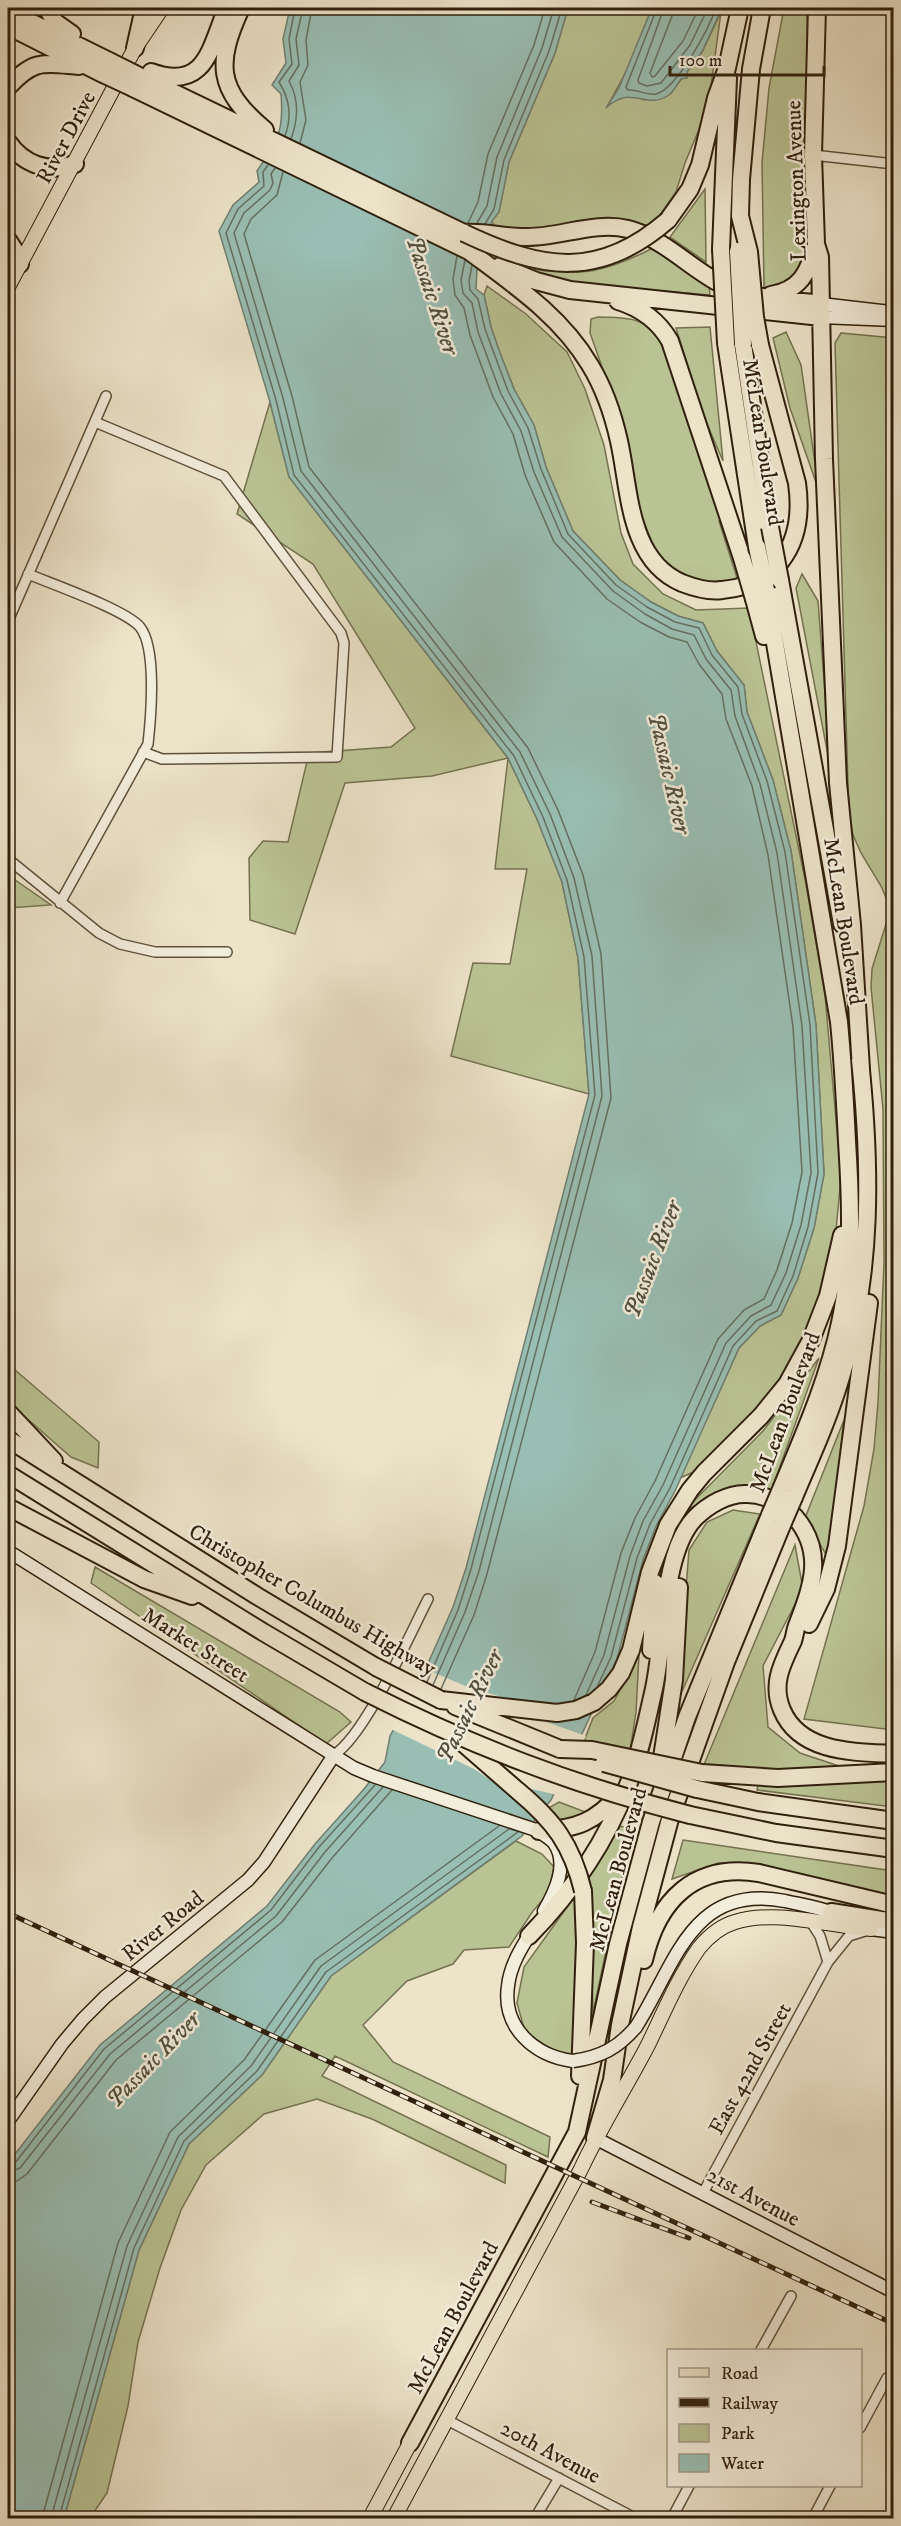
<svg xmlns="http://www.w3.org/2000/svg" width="901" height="2526" viewBox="0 0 901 2526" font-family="'IM FELL DW Pica',serif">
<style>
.green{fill:#bac394;stroke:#757250;stroke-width:1.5}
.water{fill:#99beb3;stroke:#6f7f71;stroke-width:1.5}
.pier{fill:#ece3c9}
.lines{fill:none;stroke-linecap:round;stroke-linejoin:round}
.shore{stroke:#646f60;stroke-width:1.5}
.street-casing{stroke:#5f513c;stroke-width:12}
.secondary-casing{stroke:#30200d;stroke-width:15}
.primary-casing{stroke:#30200d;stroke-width:16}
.highway-casing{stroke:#30200d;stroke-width:20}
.street{stroke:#f3eddc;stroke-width:9}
.secondary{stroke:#f3eddc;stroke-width:12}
.primary{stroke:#ece3c9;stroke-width:14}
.highway{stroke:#ece3c9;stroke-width:16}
.rail-casing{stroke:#30200d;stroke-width:5}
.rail{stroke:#f3eddc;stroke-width:3;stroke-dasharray:9;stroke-linecap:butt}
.secondary-bridge-casing{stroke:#30200d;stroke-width:15;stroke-linecap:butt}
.highway-bridge-casing{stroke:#30200d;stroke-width:20;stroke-linecap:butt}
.secondary-bridge{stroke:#f3eddc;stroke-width:12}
.highway-bridge{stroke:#ece3c9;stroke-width:16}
.labels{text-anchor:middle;stroke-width:5;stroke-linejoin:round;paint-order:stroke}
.street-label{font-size:22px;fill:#30200d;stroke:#f3eddc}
.water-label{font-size:24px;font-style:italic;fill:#504f3f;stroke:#f3eddc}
</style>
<rect width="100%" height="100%" fill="#ece3c9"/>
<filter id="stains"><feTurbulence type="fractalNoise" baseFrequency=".00333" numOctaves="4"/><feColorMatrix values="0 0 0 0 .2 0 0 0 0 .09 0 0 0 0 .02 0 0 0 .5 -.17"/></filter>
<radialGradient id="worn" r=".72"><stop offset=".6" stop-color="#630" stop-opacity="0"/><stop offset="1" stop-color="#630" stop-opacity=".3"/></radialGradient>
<path class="green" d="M568,8H652L627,70L608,105L616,99L633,95L644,100L670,94L702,52L721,12L708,108L685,163L676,192L653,225L643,229H496L492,221L499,212L509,162L555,53Z
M784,8H807V259C801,278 784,287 764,287L762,163L769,88Z
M705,189L706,262L670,237Z
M653,248L709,285L710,295L571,283L518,267C577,277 600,275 653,248Z
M487,286L526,314L567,352L585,389L604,445L621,533L633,564L663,594L696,610L749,608L806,884L825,995L841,1177L833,1262L815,1322L783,1382L698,1470L680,1478L739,1348L760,1326L781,1315L798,1278L814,1228L824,1174L816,1025L791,851L773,780L747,712L744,685L717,651L703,623L678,616L651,602L620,580L573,531L546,467L534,425L514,389L500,353L491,327L484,295Z
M598,317C627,318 638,316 660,336L722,519L719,521L738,581L718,584L690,583L659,560L640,512L619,415L590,333L591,319Z
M710,327L723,461L703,415L676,328Z
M786,332L801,365L819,491L790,408L773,338Z
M841,333L894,338L893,1730L804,1719L864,1506L874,1449L878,1403L884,1262L883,1109L871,987L872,969L887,921V900L881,886L861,853L853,835L849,820L835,343Z
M270,402L289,477L508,758L537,819L562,882L578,958L589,1094L451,1056L473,963L510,964L527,869H495L508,758L432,776L345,783L295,934L250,920L249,858L263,841L288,842L309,753L391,747L415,728L313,564L237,514Z
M802,574L818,601L831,771L796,588Z
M8,875L51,905L8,908Z
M819,1358L770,1494L731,1488L683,1512L763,1431Z
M8,1364L99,1442L98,1468L71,1457L8,1402Z
M844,1420L828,1558L805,1518Z
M733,1510L760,1514L677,1703L689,1550L707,1522Z
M795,1545L803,1589L763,1666L768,1727L800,1753L842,1767L763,1773L703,1767Z
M95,1567L340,1712L351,1722L326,1744L91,1583Z
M639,1655L636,1712L630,1751L584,1741L593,1718L614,1701Z
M893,1780V1807L757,1790L758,1785Z
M559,1802L588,1813L592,1826L568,1836L545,1810Z
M620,1826L636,1830L619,1888L593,2013L589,1875Z
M683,1840L893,1871V1898L740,1863H718L672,1879Z
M516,1841L542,1854L554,1867L548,1894L533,1911L509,1947L464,1950L453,1964L407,1981L363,2025L393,2062L550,2137L548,2157L335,2056L322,2076L506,2165L505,2183L372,2119L317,2099L264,2114L206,2165L181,2210L160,2268L138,2342L128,2406L107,2493L90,2518H64L139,2250L189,2144L262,2075L331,1976Z
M575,1896L580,1984L578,2056L556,2052L525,2032L517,2003L524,1967Z"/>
<path class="water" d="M290,8H568L555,53L509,162L499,212L492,221L477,270L476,289L484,295L491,327L500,353L514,389L534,425L546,467L573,531L620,580L651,602L678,616L703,623L717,651L744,685L747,712L773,780L791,851L816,1025L824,1174L814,1228L798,1278L781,1315L760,1326L739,1348L675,1491L656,1526L643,1560L617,1659L551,1800L522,1836L331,1976L262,2075L189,2144L139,2250L64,2518H8V2163L100,2045L267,1906L315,1844L364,1789L385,1762L390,1736L417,1688L453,1607L466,1568L589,1094L578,958L562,882L537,819L508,758L289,477L270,402L219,231L233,205L259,182L257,171C278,140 284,132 281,94L272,85L286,63L283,39Z
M652,8H722L702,52L687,72V78L681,79C677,84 674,91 669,95C646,111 632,83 606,108L619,88Z"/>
<path class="pier" d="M423,1668L468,1687L522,1703L599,1706L545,1719L544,1721L586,1736L557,1795L532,1789V1791L549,1808L540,1818L514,1796L474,1769L391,1729Z"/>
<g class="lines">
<path class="shore" d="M657,8L626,87L628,90C638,89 646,96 656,94C677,89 709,28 716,8
M664,8L638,80L639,83L647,86L661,83L690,45L708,8
M673,8L672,16L650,73L652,77L655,76L683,41L699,8
M285,136C292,116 290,100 279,82L292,64L289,39L295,8
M291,139C298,120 299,99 289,81L299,65L296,39L303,8
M300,143L306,120L300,82L308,65L306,40L312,8
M268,165L263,172L264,186L238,209L226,233L276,400L294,475L514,756L543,817L567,880L584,957L595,1095L471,1569L458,1610L427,1682
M275,168L271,174L273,183L270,190L244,213L234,233L283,398L301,471L520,752L550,814L574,878L592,956L602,1096L479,1571L465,1612L433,1685
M283,172L277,195L251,219L244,234L292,396L309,467L528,748L558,810L583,875L601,954L611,1098L487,1574L474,1615L441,1689
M468,223L478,202L488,154L534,45L545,8
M477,223L487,206L497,157L542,48L554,8
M485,224L494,209L504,160L549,51L562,8
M457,256L453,279L455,295L464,308L470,335L493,397L513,434L525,475L554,542L607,599L640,622L669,637L687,642L699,664L722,694L726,719L752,786L768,855L793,1027L802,1172L792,1223L777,1270L764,1299L744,1310L718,1339L655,1481L635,1518L621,1553L595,1652L574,1700
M465,260L461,280L463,293L472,303L478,332L501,394L521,431L534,472L562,537L613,591L645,614L672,629L694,635L706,659L731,690L735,716L760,784L777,853L802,1026L811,1173L801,1225L786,1273L771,1305L751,1316L726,1343L663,1485L643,1521L630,1556L604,1655L586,1695
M472,265L469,281L470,290L478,299L485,329L508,391L528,428L541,469L568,534L616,585L647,607L675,622L699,628L712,655L738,687L742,714L767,781L785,852L810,1025L818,1173L808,1227L793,1276L777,1311L756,1321L733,1346L670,1488L650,1524L637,1558L611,1657L598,1685
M8,2166L15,2163L104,2049L271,1910L319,1847L375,1785
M8,2173L20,2168L110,2054L276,1916L325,1852L383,1787
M8,2182L17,2181L27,2174L116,2060L282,1922L332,1858L392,1790
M42,2518L118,2243L170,2132L244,2060L315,1960L499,1826
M51,2518L127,2246L178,2137L251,2066L321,1966L509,1829
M59,2518L134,2248L184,2141L257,2071L326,1972L518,1832"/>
<defs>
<path id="street" d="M884,8L894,9
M813,155L894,164
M95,422L224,476L341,633L344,643L337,757L162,759L143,752
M28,574C52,584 126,610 140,627C157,648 151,717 148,744L60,903
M8,621L106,396
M8,859L99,933L120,944L155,952H227
M334,1755C366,1734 409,1636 428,1599
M811,1922L820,1936L828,1962
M703,2193L828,1962L849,1936L865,1931
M761,2350L791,2296
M447,2420L635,2518
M860,2428L887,2378
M535,2518L559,2478
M672,2518L689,2486
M813,2518L830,2486"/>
<path id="secondary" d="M821,304L890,312L894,315
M821,317L894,320
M8,1551L354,1768L373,1776L539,1831C543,1835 550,1838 554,1843C569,1864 555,1892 544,1911
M863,1925L871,1929L894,1932
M532,1931C521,1948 510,1966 508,1986C502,2028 535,2056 573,2061
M636,2027C676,1964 691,1883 785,1901C803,1905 822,1908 838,1915
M8,2121L62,2044L83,2019L105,1997L248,1880L264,1862L334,1755
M595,2138L894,2292"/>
<path id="primary" d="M8,287L135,48L162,8
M370,2518L410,2443
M394,2518L581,2169C601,2126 626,2087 648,2045C664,2012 678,1978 699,1948C708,1937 721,1926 735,1922C778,1909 827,1926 871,1929"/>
<path id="highway" d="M47,8L55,22L72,34
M241,8C216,63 216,89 265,130
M817,8L813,155L816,244L820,257L824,459L838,783L852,925L861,1069
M8,11L109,61
M8,26L103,74
M135,48L144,8
M151,72C206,92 210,48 227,8
M135,74L464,233C486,231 506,238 528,237C560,237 596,221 628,229C661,237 689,267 719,283C749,299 787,300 821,304
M8,87C34,59 42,63 79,66
M133,88L477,255
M8,142C24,165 48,173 75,164
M668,220L690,189L700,165L716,98L727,68L740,8
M8,240L17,254L20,264
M721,249L728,78
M469,251C513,284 561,316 590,365C604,388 613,414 619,441C630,490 628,560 682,583C695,588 709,592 722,590C745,588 766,580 781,561C799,538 801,511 797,483L760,345
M749,252L740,216L741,179L751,69L762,8
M500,266L536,281L570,290L821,317
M771,295C800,290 808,273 815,248
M618,301C641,308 658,320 670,341L742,558
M726,343L757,547
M743,344L770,527
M780,580L842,924
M766,590L839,1022C843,1062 845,1101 847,1141C851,1203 853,1263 840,1323C828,1380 804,1434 782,1487
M754,599L764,636
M8,1412L54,1461
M8,1439L257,1596L376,1667
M8,1474L263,1632L365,1692
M794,1497C811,1457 829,1418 841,1377C873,1274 871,1166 860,1060
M8,1507L144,1579L192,1596
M809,1624L826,1589L837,1546L869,1303
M651,1650L655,1583
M441,1700L557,1713L576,1710L594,1702L609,1689L621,1673L631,1650L650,1572L668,1525L690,1490L704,1473L761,1416L787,1384L811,1340L828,1296L842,1235
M455,1706L560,1749
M456,1737L518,1791
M661,1764L674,1680L679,1587
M702,1773L778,1778L894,1772
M697,1789L758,1802L894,1821
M690,1815L776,1833L894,1849
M539,1831C577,1829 595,1822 621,1793
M831,1912L894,1922
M529,1936C572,1892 606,1842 628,1785C640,1755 646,1723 653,1693C665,1645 661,1553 695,1518C708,1505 728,1493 747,1494C765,1494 784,1504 795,1517C825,1552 812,1586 798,1623C795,1629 795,1635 793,1641C782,1664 771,1684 782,1710C800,1753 854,1752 894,1754
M644,1960C658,1899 695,1863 759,1873L894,1905
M580,2076L585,1943L583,1891
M595,2138L612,2080L620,2025L641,1927L670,1819L726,1662L782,1525
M410,2443L577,2132L618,1944L651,1822L687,1717L770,1515"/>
</defs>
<use href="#street" class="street-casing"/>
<use href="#secondary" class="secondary-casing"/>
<use href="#primary" class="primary-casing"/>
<use href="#highway" class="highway-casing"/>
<use href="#street" class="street"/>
<use href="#secondary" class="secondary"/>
<use href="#primary" class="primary"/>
<use href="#highway" class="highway"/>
<defs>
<path id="rail" d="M8,1913L894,2324
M592,2202L689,2238"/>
</defs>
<use href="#rail" class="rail-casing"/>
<use href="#rail" class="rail"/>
<defs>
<path id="secondary-bridge" d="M573,2061C601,2057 618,2048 636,2027"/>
<path id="highway-bridge" d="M109,61L135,74
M103,74L133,88
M464,233C542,270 599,280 668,220
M721,249L726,343
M738,251L743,344
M749,252L755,317L760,345
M770,527L780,580
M757,547L766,590
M742,558L754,599
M770,1515L782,1487
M782,1525L794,1497
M376,1667L441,1700
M365,1692C472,1746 573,1785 690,1815
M560,1749L592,1750L702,1773
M604,1763L697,1789
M518,1791C554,1821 572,1845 583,1891"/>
</defs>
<use href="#secondary-bridge" class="secondary-bridge-casing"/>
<use href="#highway-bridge" class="highway-bridge-casing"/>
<use href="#secondary-bridge" class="secondary-bridge"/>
<use href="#highway-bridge" class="highway-bridge"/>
</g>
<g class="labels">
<g class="street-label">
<text transform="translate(65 137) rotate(-62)" y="8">River Drive</text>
<text transform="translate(795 181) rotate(-92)" y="8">Lexington Avenue</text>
<text transform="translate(764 442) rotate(81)" y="8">McLean Boulevard</text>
<text transform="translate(845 921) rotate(81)" y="8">McLean Boulevard</text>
<text transform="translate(784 1412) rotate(-70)" y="8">McLean Boulevard</text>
<text transform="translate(313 1599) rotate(30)" y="8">Christopher Columbus Highway</text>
<text transform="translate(196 1644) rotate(32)" y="8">Market Street</text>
<text transform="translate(617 1869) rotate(-75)" y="8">McLean Boulevard</text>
<text transform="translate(162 1925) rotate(-39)" y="8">River Road</text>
<text transform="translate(749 2068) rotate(-61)" y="8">East 42nd Street</text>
<text transform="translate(754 2196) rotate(28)" y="8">21st Avenue</text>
<text transform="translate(452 2317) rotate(-62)" y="8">McLean Boulevard</text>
<text transform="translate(551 2451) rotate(28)" y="8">20th Avenue</text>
</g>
<g class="water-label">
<text transform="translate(433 295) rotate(72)" y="8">Passaic River</text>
<text transform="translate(670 773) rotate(77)" y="8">Passaic River</text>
<text transform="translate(652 1259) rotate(-69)" y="8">Passaic River</text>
<text transform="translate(469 1706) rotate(-64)" y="8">Passaic River</text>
<text transform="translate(153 2059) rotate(-46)" y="8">Passaic River</text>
</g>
</g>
<rect width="901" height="2526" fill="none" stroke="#ece3c9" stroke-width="30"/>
<rect x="9" y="9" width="883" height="2508" fill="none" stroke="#30200d" stroke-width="3"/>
<rect x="15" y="15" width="871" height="2496" fill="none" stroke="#30200d" stroke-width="1.5"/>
<rect x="667" y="2349" width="195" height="138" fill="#f3eddc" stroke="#a59b89" stroke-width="1.5"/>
<rect x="679" y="2368" width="30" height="9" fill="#ece3c9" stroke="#a59b89" stroke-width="1.5"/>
<text x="721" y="2379" font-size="18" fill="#30200d">Road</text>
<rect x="679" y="2398" width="30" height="9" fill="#30200d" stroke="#a59b89" stroke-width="1.5"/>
<text x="721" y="2409" font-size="18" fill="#30200d">Railway</text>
<rect x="679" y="2424" width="30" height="18" fill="#bac394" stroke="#a59b89" stroke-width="1.5"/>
<text x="721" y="2439" font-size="18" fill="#30200d">Park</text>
<rect x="679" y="2454" width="30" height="18" fill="#99beb3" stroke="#a59b89" stroke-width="1.5"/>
<text x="721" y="2469" font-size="18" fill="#30200d">Water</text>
<path d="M670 66v9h154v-9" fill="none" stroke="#30200d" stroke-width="3"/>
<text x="679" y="66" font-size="18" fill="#30200d" stroke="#f3eddc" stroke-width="4.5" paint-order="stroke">100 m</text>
<rect width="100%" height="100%" filter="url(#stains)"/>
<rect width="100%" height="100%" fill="url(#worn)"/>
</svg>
